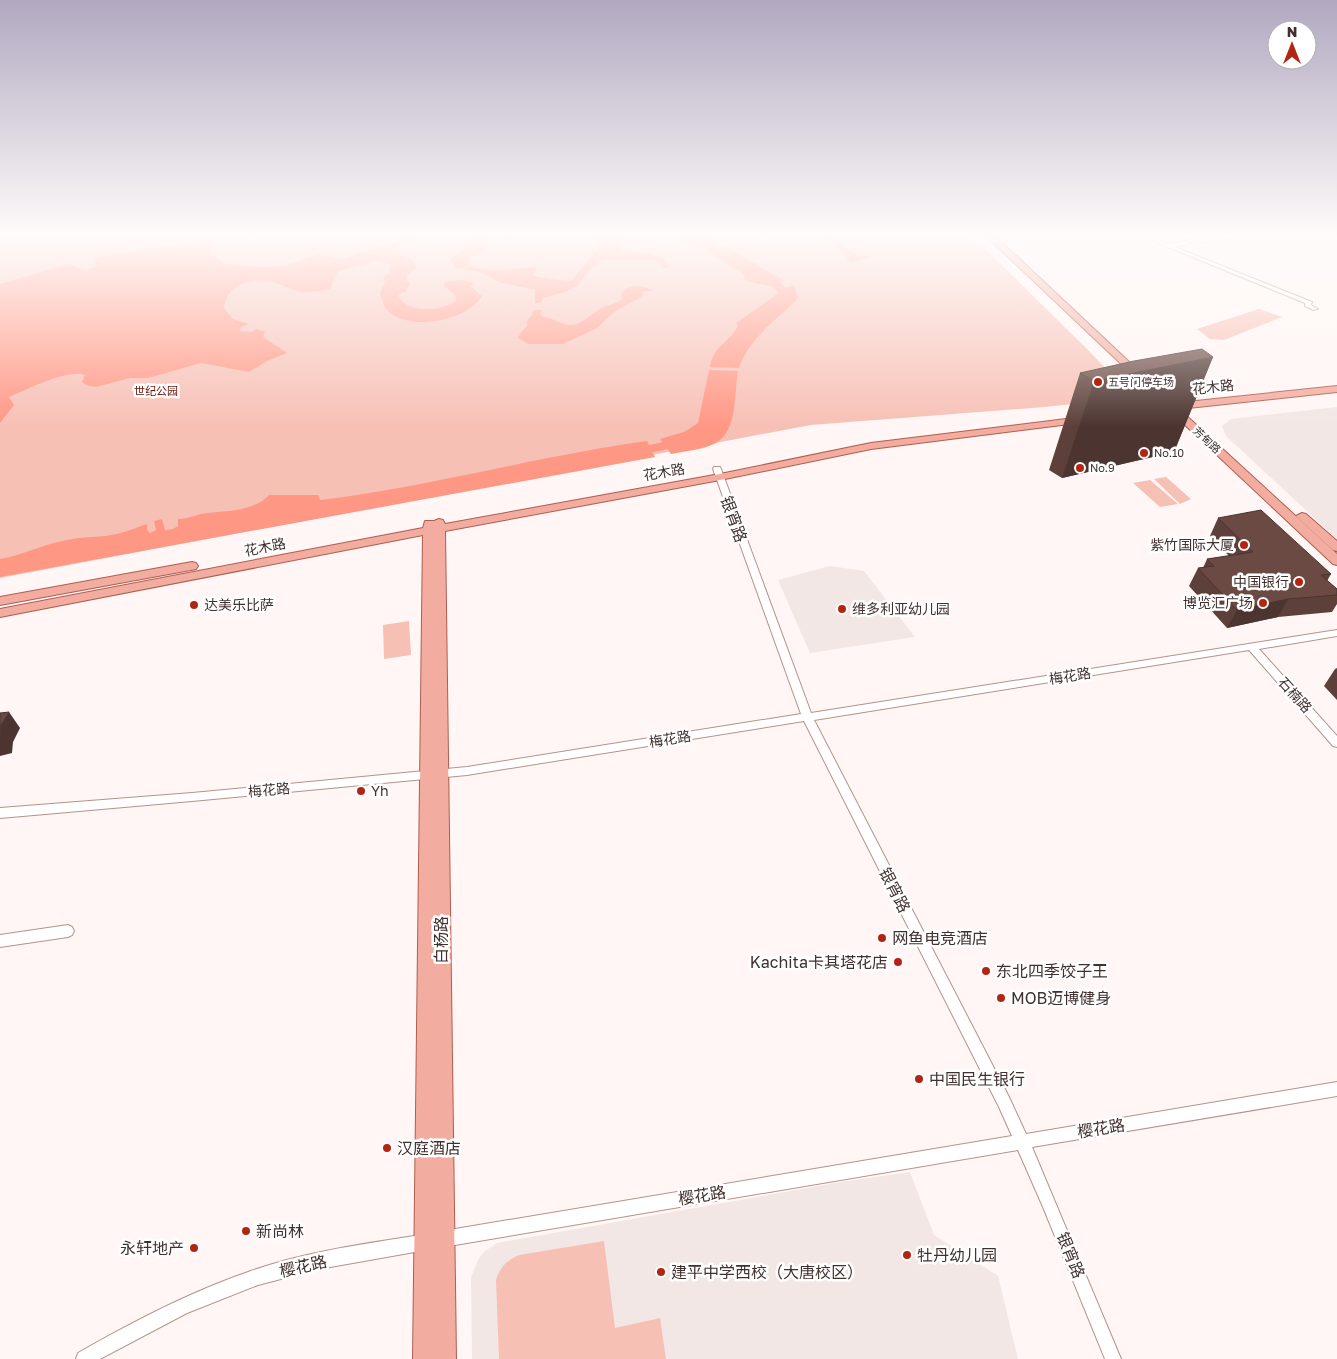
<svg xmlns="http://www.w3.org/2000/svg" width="1337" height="1359" viewBox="0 0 1337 1359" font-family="'Golos Text','Noto Sans SC',sans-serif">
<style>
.built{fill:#f2e7e5}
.green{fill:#f7c0b5}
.water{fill:#ff9785}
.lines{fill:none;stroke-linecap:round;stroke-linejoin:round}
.river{fill:#ff9785;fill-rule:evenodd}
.minor-casing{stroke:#b79189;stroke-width:2}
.major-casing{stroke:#b05d4e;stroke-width:2}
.minor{fill:#fff;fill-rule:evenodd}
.major{fill:#f3aca0;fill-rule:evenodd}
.wall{fill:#5d403a}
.shaded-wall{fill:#4c3430}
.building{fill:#6c4a44;stroke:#4c3430}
.poi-dot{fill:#b22512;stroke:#fff;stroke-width:2}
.labels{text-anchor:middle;stroke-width:5;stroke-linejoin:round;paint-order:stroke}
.far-poi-label{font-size:11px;fill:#41312e;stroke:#fff;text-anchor:start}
.far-park-label{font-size:11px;fill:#6b0f04;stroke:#fff}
.far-street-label{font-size:11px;fill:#41312e;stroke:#fff}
.street-label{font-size:14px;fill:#41312e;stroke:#fff}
.poi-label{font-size:14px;fill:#41312e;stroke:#fff;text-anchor:end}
.near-street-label{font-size:16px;fill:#41312e;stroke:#fff}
.near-poi-label{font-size:16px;fill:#41312e;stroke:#fff;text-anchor:start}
</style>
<rect width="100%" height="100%" fill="#fff6f5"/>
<path class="built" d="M1337,407V539L1226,436L1222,426L1231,419Z
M830,566L864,571L915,637L810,653L778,580Z
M910,1172L934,1235L998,1276L1018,1359H472L471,1277L479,1258L485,1251L497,1243L841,1182Z"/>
<path class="green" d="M0,236H972L1089,351L1126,390L1103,401L1044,407L811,425L0,578Z
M1259,309L1282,317L1224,340L1210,339L1197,329Z
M1166,477L1191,499L1180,504L1154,479Z
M1150,480L1178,504L1160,507L1133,483Z
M409,621L411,655L384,659L383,625Z
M604,1241L615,1328L660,1318L666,1359H499L496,1280C500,1267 506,1261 519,1255Z"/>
<path class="water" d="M400,236H434L393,248L392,252C401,256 414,257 417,267L407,276L406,280L410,284L406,291L398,295C407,315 441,311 456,301L455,295L444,286L445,282L463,280L474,283L470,286L482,296C467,321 410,332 388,311C384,307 382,299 380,293L385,282L383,277L390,273L389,269L392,265L377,261L338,271L330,289C320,291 309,293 298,291C288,289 279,283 269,281C249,278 226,286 224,308L233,319L249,324L241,327L240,331L251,332L256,329L265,332L263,337L287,353L267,361L249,372L201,363L148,378H130L96,387L86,385L82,382L85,375C69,368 25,390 9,397L14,405L0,423V284L68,264L85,270L97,266L94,259C132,250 171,245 211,242L210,253L224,264L264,267L289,265L318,254L342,259L395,242Z
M473,236H495L481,254L469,257L468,265C489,275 512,268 534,267L537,269L532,275C534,277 566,281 571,281L598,249L592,236H630L622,241L619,247L622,250C638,254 659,251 669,265L667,268H663L659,262L651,260H603L589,270L578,285L565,292L543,298L541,303H535V290L499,282L480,272L456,268L451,261V258L468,247Z
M673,236H707L720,243L702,248L678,241Z
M823,236H835C852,252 847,256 874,256L850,263L845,255Z
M723,245L785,281L769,286L744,280L745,277L739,270L734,269L705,249Z
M794,285L798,297C794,304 790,306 785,311C767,326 746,346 739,368L710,367C713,346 729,343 738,326L736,323L776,295L779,292L776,291Z
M632,286L644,287L653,290L642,292L643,296L614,312L597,328L563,344H528L518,338L521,332L527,326V321L532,315L533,310H542L540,314L543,317C552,317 559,324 569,325C583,326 591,312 604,307C610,305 616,303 622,300L621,295L625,289Z
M709,370L738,371C734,393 738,430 716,443C703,450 685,451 671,454L660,439L684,432L698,423Z
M647,441L655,457L0,577V559C23,555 44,544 67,540C80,537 93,537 106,536C120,534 133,529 147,524V530L150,533L156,530L154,521L162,519L165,530L173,529L178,526V519C187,519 193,516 201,514C224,510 252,513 269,495H318L320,500C430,487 537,456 647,441Z"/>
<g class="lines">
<path class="river" d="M690,236H703L768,273L797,297L787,305H779L778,303L785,297L760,277Z
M689,437L696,441L694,444L629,457L622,453L629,449Z"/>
<defs>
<path id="minor" d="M1150,236L1169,244L1199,238L1258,236L1199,242L1175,247L1312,302L1311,305L1318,309L1313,310L1305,306V303L1143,237Z
M714,467H720L721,469L811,713L1337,630V636L1259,649L1337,736V747L1333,746L1249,650L814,720L1009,1097L1026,1134L1337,1082V1096L1032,1147L1121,1359H1105L1043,1207L1018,1150L443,1247L437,1245L435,1239L437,1233L443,1231L1012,1136L999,1107L804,721L467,775L192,801L0,818V808L192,793L467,767L801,714L713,469Z
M68,925L72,927L74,931L72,935L68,937L0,947V935Z
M426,1234L432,1236L434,1242L432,1248L426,1250L319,1269L258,1285L187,1313L100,1359H76L78,1353C143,1316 211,1281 283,1261C330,1248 378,1242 426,1234Z"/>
<path id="major" d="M986,236H995L1142,374V378H1136Z
M1337,386V392L1179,409L1337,554V565L1333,564L1169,410L1173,407V404L1177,403Z
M1082,417L1087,420L1086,422L871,449L720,480L445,531L456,1359H413L423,535L0,617V609L423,528L425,521H434L439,519L443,520L445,524L720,474L871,443Z
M1302,513L1306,514L1337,541V551L1333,550L1298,518L1296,516Z
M192,562L196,563L198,566L196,569L0,605V597Z"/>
</defs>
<use href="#minor" class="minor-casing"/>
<use href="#major" class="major-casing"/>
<use href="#minor" class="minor"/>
<use href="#major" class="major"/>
</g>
<path class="wall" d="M1213,357L1174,452L1062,478L1049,470L1080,373Z
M1218,518L1331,574L1327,581L1337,589V604L1332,612L1278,617L1227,628L1189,586L1198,568H1203L1207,559L1229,556L1210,536Z
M1337,668V700L1324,686L1335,669Z"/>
<path class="shaded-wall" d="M1213,357L1174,452L1062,478L1094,381Z
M1288,599L1278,617L1227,628L1237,610Z
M9,712L20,728L13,742L12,753L0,756V736L1,725Z"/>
<path class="building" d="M1202,349L1213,357L1094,381L1080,373L1134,361Z
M1261,510L1331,574L1321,575L1337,589V595L1288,599L1237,610L1198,568L1214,566L1207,559L1253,552L1218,518Z
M9,712L1,725L0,736V713Z"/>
<linearGradient id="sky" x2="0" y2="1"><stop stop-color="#b1a8c0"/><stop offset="0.55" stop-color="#fffbfa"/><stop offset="1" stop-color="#fffbfa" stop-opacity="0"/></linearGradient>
<rect width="1337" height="427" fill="url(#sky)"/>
<g class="poi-dot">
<circle cx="1098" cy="382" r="5"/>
<circle cx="1144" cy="453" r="5"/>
<circle cx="1080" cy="468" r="5"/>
<circle cx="1244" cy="545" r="5"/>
<circle cx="1299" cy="582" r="5"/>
<circle cx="1263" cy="603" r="5"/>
<circle cx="194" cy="605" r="5"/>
<circle cx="842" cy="609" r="5"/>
<circle cx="361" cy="791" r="5"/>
<circle cx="882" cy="938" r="5"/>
<circle cx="898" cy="962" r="5"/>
<circle cx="986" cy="971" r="5"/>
<circle cx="1001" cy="998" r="5"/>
<circle cx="919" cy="1079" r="5"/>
<circle cx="387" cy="1148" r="5"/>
<circle cx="246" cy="1231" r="5"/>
<circle cx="194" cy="1248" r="5"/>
<circle cx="907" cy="1255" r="5"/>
<circle cx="661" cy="1272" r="5"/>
</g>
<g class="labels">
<g class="far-poi-label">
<text x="1108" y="386">五号门停车场</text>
<text x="1154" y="457">No.10</text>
<text x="1090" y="472">No.9</text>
</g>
<g class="far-park-label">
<text x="156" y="395">世纪公园</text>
</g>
<g class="far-street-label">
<text transform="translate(1207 440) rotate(43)" y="4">芳甸路</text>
</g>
<g class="street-label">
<text transform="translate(1213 387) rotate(-6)" y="5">花木路</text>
<text transform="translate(664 472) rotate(-10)" y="5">花木路</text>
<text transform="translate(265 547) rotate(-11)" y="5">花木路</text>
<text transform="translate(1070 676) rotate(-9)" y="5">梅花路</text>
<text transform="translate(1295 695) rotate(48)" y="5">石楠路</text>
<text transform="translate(670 739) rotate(-9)" y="5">梅花路</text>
<text transform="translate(269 790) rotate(-5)" y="5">梅花路</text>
</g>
<g class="poi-label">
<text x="1234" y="550">紫竹国际大厦</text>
<text x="1289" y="587">中国银行</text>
<text x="1253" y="608">博览汇广场</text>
<text x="204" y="610" text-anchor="start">达美乐比萨</text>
<text x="852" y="614" text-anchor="start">维多利亚幼儿园</text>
<text x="371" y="796" text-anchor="start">Yh</text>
</g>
<g class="near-street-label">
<text transform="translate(734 519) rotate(70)" y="6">银宵路</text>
<text transform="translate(895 890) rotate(63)" y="6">银宵路</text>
<text transform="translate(441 940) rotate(-90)" y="6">白杨路</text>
<text transform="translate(1101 1128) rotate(-9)" y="6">樱花路</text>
<text transform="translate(702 1195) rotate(-9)" y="6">樱花路</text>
<text transform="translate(1071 1255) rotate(68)" y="6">银宵路</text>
<text transform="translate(303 1266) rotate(-13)" y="6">樱花路</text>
</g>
<g class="near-poi-label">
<text x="892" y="944">网鱼电竞酒店</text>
<text x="888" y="968" text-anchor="end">Kachita卡其塔花店</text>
<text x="996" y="977">东北四季饺子王</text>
<text x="1011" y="1004">MOB迈博健身</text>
<text x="929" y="1085">中国民生银行</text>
<text x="397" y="1154">汉庭酒店</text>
<text x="256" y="1237">新尚林</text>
<text x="184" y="1254" text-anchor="end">永轩地产</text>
<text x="917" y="1261">牡丹幼儿园</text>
<text x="671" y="1278">建平中学西校（大唐校区）</text>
</g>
</g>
<g transform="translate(1292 45)"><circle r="24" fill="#ffffff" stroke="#b3adab"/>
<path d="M0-4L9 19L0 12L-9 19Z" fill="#b22512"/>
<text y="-8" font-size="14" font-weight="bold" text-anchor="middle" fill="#41312e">N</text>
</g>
</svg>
